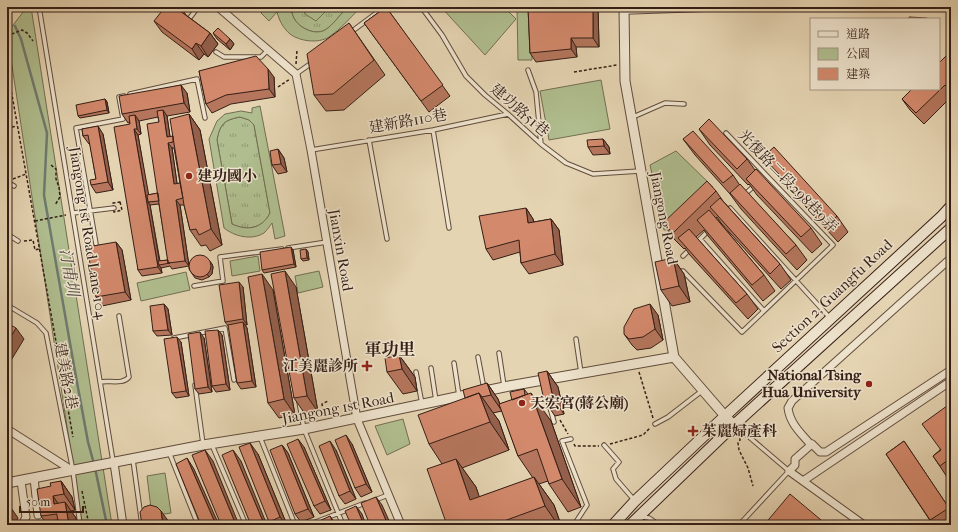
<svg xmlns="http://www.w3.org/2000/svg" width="958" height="532" viewBox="0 0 958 532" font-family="'IM FELL French Canon','Noto Serif TC',serif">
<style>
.grass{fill:url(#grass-tufts);stroke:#726e52}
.park{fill:#b0be8f;stroke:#726e52;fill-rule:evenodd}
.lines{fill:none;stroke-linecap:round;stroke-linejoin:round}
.stream{stroke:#6f7a70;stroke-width:2.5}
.service-casing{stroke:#614c3d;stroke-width:5.5}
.minor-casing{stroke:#614c3d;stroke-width:9}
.tertiary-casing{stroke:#614c3d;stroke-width:11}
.secondary-casing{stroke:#351e16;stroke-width:12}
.path{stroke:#351e16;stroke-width:1.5;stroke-dasharray:3 2;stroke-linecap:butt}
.service{stroke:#eee3cd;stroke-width:3.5}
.minor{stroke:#eee3cd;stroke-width:7}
.tertiary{stroke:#eee3cd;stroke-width:9}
.secondary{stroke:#eee3cd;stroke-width:10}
.wall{fill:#b5765d;stroke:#351e16;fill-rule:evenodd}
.shaded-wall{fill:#94604c;stroke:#351e16}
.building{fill:#d3896c;stroke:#351e16}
.poi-dot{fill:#8f2418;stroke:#eee3cd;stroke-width:1.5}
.labels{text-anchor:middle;stroke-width:3;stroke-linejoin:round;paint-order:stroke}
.street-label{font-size:15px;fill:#351e16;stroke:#eee3cd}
.poi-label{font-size:15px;font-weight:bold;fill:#351e16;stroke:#eee3cd;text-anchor:start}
.water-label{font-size:16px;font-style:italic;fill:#524c43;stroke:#eee3cd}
.quarter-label{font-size:17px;font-weight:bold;fill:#351e16;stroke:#eee3cd}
</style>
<defs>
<pattern id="grass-tufts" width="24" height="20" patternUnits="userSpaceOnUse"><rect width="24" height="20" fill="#b0be8f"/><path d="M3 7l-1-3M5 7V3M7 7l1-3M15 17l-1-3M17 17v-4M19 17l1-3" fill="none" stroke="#909a74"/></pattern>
</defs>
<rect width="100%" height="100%" fill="#e5d4b2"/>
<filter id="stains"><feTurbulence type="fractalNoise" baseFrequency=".005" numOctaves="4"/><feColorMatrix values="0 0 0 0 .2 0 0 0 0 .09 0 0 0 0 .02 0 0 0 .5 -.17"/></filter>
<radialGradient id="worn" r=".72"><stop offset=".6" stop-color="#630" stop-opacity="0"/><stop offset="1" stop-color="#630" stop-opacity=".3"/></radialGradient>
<path class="grass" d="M291,7H347C341,14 333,25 325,30C314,36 297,27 293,16C292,14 292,10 291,7Z
M240,117L249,120L254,125L270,213C262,229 247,231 232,224L217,140C220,124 224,120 240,117Z"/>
<path class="park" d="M27,7H31L112,525H82L7,33Z
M267,7H291C291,10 292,14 293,16C297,27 314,36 325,30C333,25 341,14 347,7H361C351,17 341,29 329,37C318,44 299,41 290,34C283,28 279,20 277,12L269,21L261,13Z
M303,7H330L316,21L305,14Z
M441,7H504L516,19L485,55Z
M517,7H530L532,60H518Z
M601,80L610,129L549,140L540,91Z
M260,106L285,236L275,239L272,223C270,226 267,230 264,233C251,241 234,236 224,228L209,139L217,121L225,114L241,111L252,113V108ZM240,117L249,120L254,125L270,213C262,229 247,231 232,224L217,140C220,124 224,120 240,117Z
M676,151L713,187L673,229L664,230L650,165Z
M258,256L260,271L232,276L230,261Z
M319,271L323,287L298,293L295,276Z
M186,272L190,290L141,301L137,283Z
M403,419L410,444L387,455L375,426Z
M165,473L171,513L152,516L147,476Z"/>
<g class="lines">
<path class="stream" d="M15,26L21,39L47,133L44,195L74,366L88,442L94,464
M95,468L107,525"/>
<defs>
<path id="service" d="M39,7L113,461
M420,7L422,8L442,35L466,76L485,95L508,114L541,144L566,163L593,174L640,171
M625,12L769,7
M189,19L198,7
M351,32L382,9L387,7
M216,52L224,57H261L268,50
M528,70L536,92L541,144
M296,74L313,62
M130,94L197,79L205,118
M633,117L665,103L684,104
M433,130L449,228
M369,140L387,239
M311,150L433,130L508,114
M7,182L14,186
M744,195L754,186
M730,208L830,318
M73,213L114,208
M7,234L18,241
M700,239L764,311
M696,243L709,230
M96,244L76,128L123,119L119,97L124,96
M288,248L327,242
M683,256L690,249
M678,271H683L742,332L833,245L726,133
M194,286L223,281L220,257L282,249
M7,305L37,323L46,333L73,471L80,525
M174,338L225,328L234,380
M576,339L581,373
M499,353L504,386
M478,357L484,389
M454,363L459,396
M431,368L436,401
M416,372L422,404
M100,382C109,380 123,385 129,377L119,316
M195,385L203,444
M299,402L304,429L343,525
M549,404L554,422
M655,424L668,417L703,390
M735,425L789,471L739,525
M260,437L295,525
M571,439L562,441L587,505L574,525
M212,445L246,525
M604,445L619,462L613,469L616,479L635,501
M169,452L198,525
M133,460L142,525
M375,500L388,495
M642,517L649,518L659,525
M308,525L365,503"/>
<path id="minor" d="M218,7L296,74L311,150L357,419L401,525
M7,429L73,471
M811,445C801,433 790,424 788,408L792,401L951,258
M114,463L123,525
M34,478L38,515
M21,481L26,517L22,525
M803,481L951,381
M864,525L789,471L795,465V459L812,444L820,452H826L951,370"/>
<path id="tertiary" d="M624,7L625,81L674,357L725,416L734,425
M7,8L8,7
M7,483L203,445L304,429L509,386L674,357"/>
<path id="secondary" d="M613,525L635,501L725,416L941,217L951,206
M630,525L734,425L951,228"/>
</defs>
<use href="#service" class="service-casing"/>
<use href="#minor" class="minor-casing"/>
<use href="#tertiary" class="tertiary-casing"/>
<use href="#secondary" class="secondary-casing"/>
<path class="path" d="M7,36L22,30L27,33L33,41
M296,64L297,50
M7,67L73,437
M574,72L617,65
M278,87L290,79
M7,128L17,126
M51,165L56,169V179L59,187L60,197L55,205
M13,179L26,174
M120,202L122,210L114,212L113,203Z
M35,221L66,215
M24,241L33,240L35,250L39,249
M639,372L653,418
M323,411L322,404L328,401
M560,420L568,434
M740,438V440L738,443L739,450L748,468L753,486
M574,444L575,446H599
M610,444L643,435L650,428
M82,491L89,525"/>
<use href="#service" class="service"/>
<use href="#minor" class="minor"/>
<use href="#tertiary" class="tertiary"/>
<use href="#secondary" class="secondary"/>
</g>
<path class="wall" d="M386,7L450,96L429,112L364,23Z
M528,7H598L599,47H576L577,57L536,62L530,53Z
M186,15L210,33L218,44L208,57L204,54L199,60L162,32L154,21Z
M349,23L385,75L344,110L326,111L314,95Z
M213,33L230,39L234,44L230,50L217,39Z
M951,51V97L924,124L910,110L902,99L912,90L911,89H939Z
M199,71L274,77L275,97L231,104L212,113L206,104Z
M187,93L190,112L167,116L170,137L173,136L189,114L200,130L222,245L210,251L206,245L201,246L190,230L184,205H180L189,266L212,264L213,267L212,274L209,277L202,280L195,278L189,269V266L172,269L170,266L161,268L162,273L142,276L138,270L130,124V122L128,123L122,114ZM158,117L159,122L158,193L148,195L138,135L141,134L139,121ZM172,148H174L180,183L177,184ZM159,204L168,260L160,261L150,205Z
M105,99L107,102L109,113L80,118L78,116Z
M82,129L103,134L113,190L96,193L91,185L96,179L90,144H89L83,136Z
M699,129L747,159L755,170L811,228L822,244L812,253L757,195L749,184L748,185L710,145Z
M603,139L609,147L610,154L593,155L588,147Z
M683,139L733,175L739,184L796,245L807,260L797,270L741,209L730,194L695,155Z
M278,149L284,158L287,172L278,174L272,165Z
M763,157L837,216L848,232L838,242L775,173Z
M716,191L723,201L780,264L791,280L781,289L721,223L717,217L716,218L764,275L775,291L763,301L708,236L704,230L696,237L747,294L758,309L748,319L689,254L685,248L684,249L674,239L663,223Z
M526,208L533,219L534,222L551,219L559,230L563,265L529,274L521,263L520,252L493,260L486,249Z
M116,242L122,250L131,300L102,306L96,297Z
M306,249L308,252L309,260L303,261L301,259Z
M293,250L296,267L264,273L262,270Z
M673,258L684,274L690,302L672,306L661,290Z
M243,287L247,325H245L247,328L256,387L241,389L237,383L229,327L225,322Z
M296,287L318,412L305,414L294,398Z
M273,290L295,415L279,418L268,403Z
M164,304L168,309L172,335L157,336L153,331Z
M658,315L663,340L651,348L637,350L632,345L624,334Z
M218,330L222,335L230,390L216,392L212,386Z
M204,338L212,392L199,394L195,389Z
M181,342L189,396L176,398L172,393Z
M399,355L415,377L417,391L403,394L387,372Z
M547,371L558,387L564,414L555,416L544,400Z
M487,383L498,399L500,404L512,400L524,389L528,394L551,421L581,507L568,512L549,484L548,481L539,484L554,505L561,525H447L442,464L429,444L465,398ZM502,411L518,456L533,478L479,497L476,487L462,468L509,450L499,421L493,413Z
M951,403V474L947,477L933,456L940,450Z
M904,441L951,511V519L941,525H933L886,454Z
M352,444L372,492L361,497L355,488Z
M282,445L288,453L314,517L301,522L295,514Z
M304,447L331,510L320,514L314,506Z
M336,450L356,499L345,504L339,496Z
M258,454L287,525H271L269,522Z
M61,481L72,497L75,510L71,511L76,518L77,525H43L45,522L41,516L51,486Z"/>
<path class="shaded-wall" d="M176,7H181L186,15L184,19L176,8Z
M593,7H598L599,47L593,38Z
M210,33L218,44L208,57L201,46Z
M571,38L576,47L577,57L571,49Z
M230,39L234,44L230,50L226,44Z
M196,43L204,54L199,60L192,49Z
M268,69L274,77L275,97L269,89Z
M181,85L187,93L190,112L184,103Z
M105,99L107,102L109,113L107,110Z
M163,110L167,116L171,143L167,137Z
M189,114L200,130L222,245L211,229Z
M135,115L139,121L141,134L137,129Z
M98,126L103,134L113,190L108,182Z
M134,129L138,135L150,202H148L150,205L160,265H159L161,268L162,273L158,267Z
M603,139L609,147L610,154L604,146Z
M168,143L172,148L178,190L174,184Z
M278,149L284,158L287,172L281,164Z
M176,200L180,205L189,266L185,261Z
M526,208L533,219L536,234L528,223Z
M551,219L559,230L563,265L555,254Z
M116,242L122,250L131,300L125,292Z
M291,247L293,250L296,267L294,264Z
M306,249L308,252L309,260L307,258Z
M673,258L684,274L690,302L679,286Z
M210,261L212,264L213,267L212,274L209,277L207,274Z
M285,271L296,287L318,412L307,396Z
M262,274L273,290L295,415L284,399Z
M239,282L243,287L247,325L243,319Z
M164,304L168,309L172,335L168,330Z
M650,304L658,315L663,340L655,329Z
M243,322L247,328L256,387L252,381Z
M16,328L24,339L7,367V343Z
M218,330L222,335L230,390L226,384Z
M200,332L204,338L212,392L208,387Z
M177,337L181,342L189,396L186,391Z
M399,355L415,377L417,391L402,369Z
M547,371L558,387L564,414L553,398Z
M487,383L498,399L502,411L491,395Z
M479,393L499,421L509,450L490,422Z
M531,393L551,421L581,507L562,479Z
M346,435L352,444L372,492L366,484Z
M298,439L304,447L331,510L325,501Z
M330,441L336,450L356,499L350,491Z
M250,443L258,454L287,525H286L280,517Z
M282,445L288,453L314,517L308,509Z
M205,450L213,461L239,525H236Z
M233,450L241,461L267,525H264V524Z
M187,458L194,469L219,525H216Z
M456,459L476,487L489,525L470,500Z
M534,477L554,505L561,525H558L545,506Z
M61,481L72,497L75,510L64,494Z
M53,496L64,512L54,504Z
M376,497L382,505L391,525H388Z
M7,502L18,518L14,525H7Z
M65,502L76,518L77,525H69Z
M356,506L362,514L366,525H364Z
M161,511L169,522V525H163Z
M330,516L336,525H334Z"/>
<path class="building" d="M165,7H176V8L210,33L201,46L196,43L192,49L154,21Z
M386,7L443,85L421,101L364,23Z
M528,7H593V38H571V49L530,53Z
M909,17L927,18V19H909Z
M349,23L374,60L333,94L314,95L307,54Z
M218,28L230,39L226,44L213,33Z
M951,51V91L945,85L916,113L902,99L912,89H939V63Z
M256,56L268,69L269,89L226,95L206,104L199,71Z
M181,85L184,103L122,114L119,96Z
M105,99L107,110L78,116L76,105Z
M163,110L167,137L173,136V142L168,143L174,184L180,183L183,198L176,200L185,261L168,263L147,124L159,122L157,111Z
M189,114L211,229L199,235L196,229L190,230L184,205L170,119Z
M135,115L137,129H134L158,267L138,270L114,127L130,124L129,116Z
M709,119L747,159L737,169L699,129Z
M98,126L108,182L91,185L90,180L96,179L88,135L83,136L82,129Z
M693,131L733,175L723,183L683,139Z
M603,139L604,146L588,147L587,140Z
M774,147L837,216L827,226L763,157Z
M278,149L281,164L272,165L270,151Z
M756,169L811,228L801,237L746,179Z
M707,181L716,191L673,233L663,223Z
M740,184L796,245L786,254L730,193Z
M158,193L159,201L148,202L147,195Z
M720,198L780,264L770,274L710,207Z
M526,208L528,223L551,219L555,254L521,263L519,240L486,249L479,216Z
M709,210L764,275L752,285L697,220Z
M689,229L747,294L736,303L678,238Z
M116,242L125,292L96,297L87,247Z
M291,247L294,264L262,270L260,252Z
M306,249L307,258L301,259L300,250Z
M189 266a11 11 0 1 1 22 0a11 11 0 1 1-22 0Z
M673,258L679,286L661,290L655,262Z
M168,260V263H170L159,265L158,261Z
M285,271L307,396L294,398L271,274Z
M262,274L284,399L268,403L248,277Z
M239,282L243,319L225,322L219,285Z
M164,304L168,330L153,331L150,306Z
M650,304L655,329L643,337L629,339L624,334V327L634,309Z
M243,322L252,381L237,383L228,325Z
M7,323L16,328L7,343Z
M218,330L226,384L212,386L205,331Z
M200,332L208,387L195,389L188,334Z
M177,337L186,391L172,393L164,339Z
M399,355L402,369L387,372L385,358Z
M547,371L553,398L544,400L538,373Z
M487,383L491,395L482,397L479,393L465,398L463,390Z
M524,389L525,395L512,400L510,392Z
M479,393L490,422L429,444L418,415Z
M531,393L562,479L549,484L537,449L518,456L499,404Z
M951,403V462L949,459L940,466L933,456L941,450L922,424Z
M346,435L366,484L355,488L335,440Z
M298,439L325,501L314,506L287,444Z
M330,441L350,491L339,496L319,446Z
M904,441L949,508L930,520L886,454Z
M250,443L280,517L269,522L239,447Z
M282,445L308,509L295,514L270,450Z
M205,450L236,525H221L192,455Z
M233,450L264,524L262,525H251L222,455Z
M187,458L216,525H201L176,464Z
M456,459L470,500L534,477L545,506L493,525H447L427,469Z
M61,481L64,494L53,496L54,504L65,502L69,525H43L42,522L58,520L57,516V514L41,516L37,489L51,486L50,483Z
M790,494L827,525H795L794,524L792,525H764Z
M376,497L388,525H370L361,503Z
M150,505L157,507L161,511L163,525H142L140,512L144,507Z
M356,506L364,525H351L345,511Z
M330,516L334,525H321L319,521Z"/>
<g class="poi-dot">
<circle cx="189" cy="176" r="4"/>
<path d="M365 360h4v4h4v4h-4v4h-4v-4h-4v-4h4z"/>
<circle cx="869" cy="384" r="4"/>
<circle cx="522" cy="403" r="4"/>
<path d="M691 425h4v4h4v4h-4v4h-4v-4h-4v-4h4z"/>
</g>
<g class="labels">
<g class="street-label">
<text transform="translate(520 110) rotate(41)" y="5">建功路51巷</text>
<text transform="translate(408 121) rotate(-10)" y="5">建新路110巷</text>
<text transform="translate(788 181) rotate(46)" y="5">光復路二段298巷9弄</text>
<text transform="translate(664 218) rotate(79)" y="5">Jiangong Road</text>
<text transform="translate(88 233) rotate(81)" y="5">Jiangong 1st Road Lane 104</text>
<text transform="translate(341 250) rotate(80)" y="5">Jianxin Road</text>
<text transform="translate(832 296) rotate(-43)" y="5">Section 2, Guangfu Road</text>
<text transform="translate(66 376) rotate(79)" y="5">建美路2巷</text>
<text transform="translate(338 408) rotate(-11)" y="5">Jiangong 1st Road</text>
</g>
<g class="poi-label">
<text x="197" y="181">建功國小</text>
<text x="358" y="371" text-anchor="end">江美麗診所</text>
<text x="861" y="380" text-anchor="end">National Tsing<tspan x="861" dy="17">Hua University</tspan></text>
<text x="530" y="408">天宏宮(蔣公廟)</text>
<text x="702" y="436">茱麗婦產科</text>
</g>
<g class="water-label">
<text transform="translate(70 272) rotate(80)" y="6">汀甫圳</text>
</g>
<g class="quarter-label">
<text x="390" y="355">軍功里</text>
</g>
</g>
<rect width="958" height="532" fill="none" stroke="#e5d4b2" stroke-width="24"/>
<rect x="8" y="8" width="942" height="516" fill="none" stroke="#351e16" stroke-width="2"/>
<rect x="12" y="12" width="934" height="508" fill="none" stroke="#351e16"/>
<rect x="810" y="18" width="130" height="72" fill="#eee3cd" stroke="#a49484"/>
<rect x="818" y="31" width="20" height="6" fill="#eee3cd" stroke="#a49484"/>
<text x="846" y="38" font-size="12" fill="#351e16">道路</text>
<rect x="818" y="48" width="20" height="12" fill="#b0be8f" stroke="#a49484"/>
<text x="846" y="58" font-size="12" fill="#351e16">公園</text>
<rect x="818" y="68" width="20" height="12" fill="#d3896c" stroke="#a49484"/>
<text x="846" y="78" font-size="12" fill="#351e16">建築</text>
<path d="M20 506v6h63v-6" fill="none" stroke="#351e16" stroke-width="2"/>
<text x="26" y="506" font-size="12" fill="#351e16" stroke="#eee3cd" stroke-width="3" paint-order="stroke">50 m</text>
<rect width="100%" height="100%" filter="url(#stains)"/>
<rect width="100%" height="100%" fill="url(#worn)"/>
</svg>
